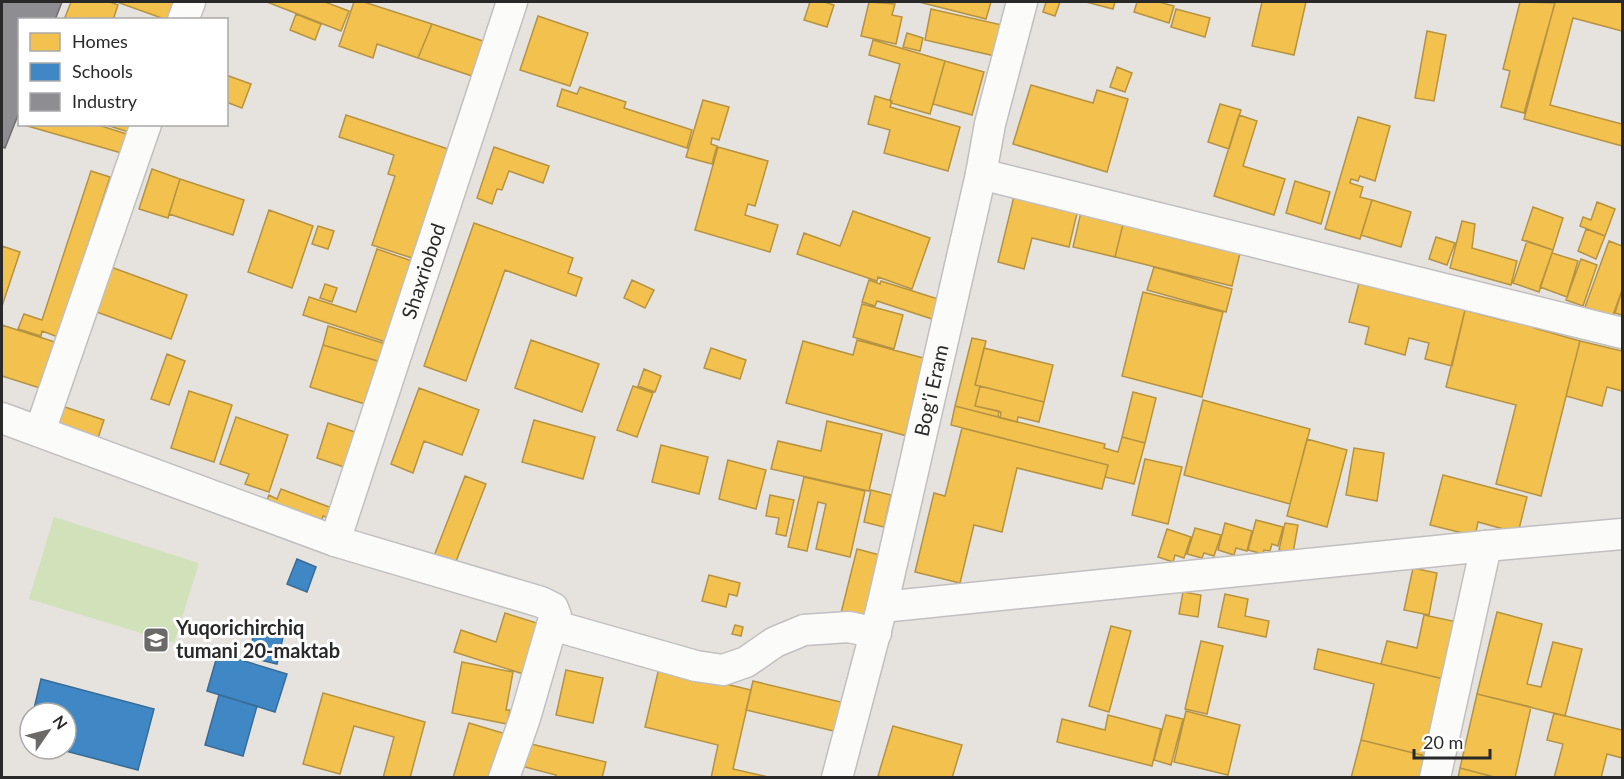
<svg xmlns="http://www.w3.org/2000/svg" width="1624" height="779" viewBox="0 0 1624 779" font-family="Lato,sans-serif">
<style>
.pitch{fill:#d1e1ba}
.homes{fill:#f2c14e;stroke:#b69343;stroke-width:1.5}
.schools{fill:#3f88c5;stroke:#386c96;stroke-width:1.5}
.industry{fill:#8d8d92;stroke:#6f6f72;stroke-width:1.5}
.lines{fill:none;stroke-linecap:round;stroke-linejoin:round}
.minor-casing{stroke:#c1bfc0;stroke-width:33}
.minor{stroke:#fbfbfa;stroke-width:30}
.labels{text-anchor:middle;stroke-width:6;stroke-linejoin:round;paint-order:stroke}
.street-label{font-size:20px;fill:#292929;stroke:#fff}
.poi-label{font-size:20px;font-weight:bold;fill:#292929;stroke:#fff;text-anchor:start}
</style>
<rect width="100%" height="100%" fill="#e6e3df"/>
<path class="pitch" d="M54,517L199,563L174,643L29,599Z"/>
<path class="homes" d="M71,2H110L118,5L113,20H64Z
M117,2H186L179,20H167Z
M267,2H325L349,11L341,31Z
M354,2H364L432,24L418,58L377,44L373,58L339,46Z
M810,2H824L834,5L827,27L804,20Z
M869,2L895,4L892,15L902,17L896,44L861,36Z
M919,2H991L986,19Z
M1046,2H1060L1055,16L1043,12Z
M1086,2H1115L1113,9Z
M1137,2H1159L1174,6L1169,23L1134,12Z
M1262,2H1306L1294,55L1252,46Z
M1520,2L1555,3L1524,113L1501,107L1510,71L1503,69Z
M1555,2H1622V31L1573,18L1550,105L1622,124V146L1524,119Z
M931,9L1002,25L995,56L925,40Z
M1176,9L1210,18L1205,37L1171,27Z
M296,14L321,24L315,40L290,30Z
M538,16L588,33L570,86L520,70Z
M432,24L483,41L472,76L418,58Z
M1427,31L1446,35L1434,101L1415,98Z
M907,33L923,38L920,51L903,47Z
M873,40L945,61L930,114L891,103L890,100L900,64L869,55Z
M945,61L984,72L972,115L933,104Z
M1117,67L1132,73L1125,92L1110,87Z
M226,75L251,84L242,108L226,102Z
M1031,85L1093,103L1097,90L1128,99L1107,172L1013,144Z
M580,87L626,102L624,108L692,130L687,148L557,106L562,89L577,94Z
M875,96L892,101L890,107L960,127L948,171L884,153L890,130L868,124Z
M703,100L729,107L719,140L712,138L711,144L717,146L712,164L686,157Z
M1220,104L1241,110L1229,149L1208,142Z
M346,115L448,149L412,258L372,245L395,176L388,174L394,155L339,137Z
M1239,115L1257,121L1243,166L1285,179L1274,215L1214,196Z
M1358,117L1390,126L1375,181L1360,176L1358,181L1351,179L1350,183L1363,187L1360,197L1372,200L1360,239L1325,229Z
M95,124L130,135L125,154L24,125Z
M103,124H134L132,133Z
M494,147L549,166L543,183L509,171L502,190L497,189L492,204L477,198Z
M718,147L768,161L755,206L748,204L745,215L778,225L770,252L695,230Z
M152,169L180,179L168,218L139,209Z
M91,171L110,177L58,337L42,331L41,336L18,329L24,314L42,320Z
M180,179L244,200L233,235L169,214Z
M1295,181L1330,192L1321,224L1286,213Z
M1016,188L1078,209L1069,247L1032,238L1024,269L998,262Z
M1372,200L1411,212L1401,247L1361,235Z
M1597,202L1615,209L1605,236L1580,226L1583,217L1591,220Z
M1533,207L1563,218L1553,250L1522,240Z
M269,210L313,226L292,288L248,272Z
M853,211L930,238L912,289L878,277L877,281L797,254L804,233L840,246Z
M1081,212L1125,216L1115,257L1073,247Z
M1125,216L1242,245L1232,286L1115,257Z
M1462,221L1475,224L1472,248L1517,261L1511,285L1450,268Z
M474,223L573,258L568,273L582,278L576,296L505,270L466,381L424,366Z
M318,226L334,231L328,249L312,244Z
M1586,229L1605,236L1596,259L1578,251Z
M1436,237L1455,243L1447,265L1429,259Z
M1527,241L1553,250L1539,292L1513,283Z
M1609,241L1622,246V290L1612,318L1585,307Z
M2,246L20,252L2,306Z
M377,249L412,261L386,342L303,315L309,297L356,312Z
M1552,253L1578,261L1567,297L1540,287Z
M1581,259L1597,265L1583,306L1566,300Z
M111,267L187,295L171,339L94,311Z
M1154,267L1232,289L1226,312L1147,290Z
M632,280L654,290L645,308L624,298Z
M869,280L880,284L881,281L938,299L932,319L877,301L875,306L862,302Z
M1359,283L1465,310L1452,366L1425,359L1429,343L1409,338L1405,355L1365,344L1369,327L1349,322Z
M325,284L337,288L332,302L320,298Z
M1622,290V315L1615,313Z
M1143,292L1223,312L1202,397L1122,376Z
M862,304L903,315L894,349L853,337Z
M1465,310L1506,321L1507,316L1535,323L1534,328L1580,341L1541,496L1496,484L1516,405L1446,387Z
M2,325L58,343L43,389L2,376Z
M328,326L386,344L381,362L323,345Z
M972,338L986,341L975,385L980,386L975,406L999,411L998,417L955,406Z
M531,340L599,364L582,412L515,388Z
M857,340L927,359L907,436L786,403L803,341L853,355Z
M1580,341L1622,351V391L1607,387L1602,406L1566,396Z
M323,345L381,362L368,405L310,387Z
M711,348L746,360L740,379L704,368Z
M984,348L1053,365L1044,402L975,385Z
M167,354L185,361L169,405L151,399Z
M644,369L661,376L655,392L638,386Z
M633,386L653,393L637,437L617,430Z
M980,386L1044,402L1039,422L1018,417L1017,422L1000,418L1001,412L975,406Z
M419,388L479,410L462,455L424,441L413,473L391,464Z
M189,391L232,405L214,462L171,448Z
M1133,392L1156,398L1145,443L1122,437Z
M1203,400L1310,429L1290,504L1184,475Z
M59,405L104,420L96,444L52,429Z
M955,406L1105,444L1104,448L1118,452L1122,437L1145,443L1134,484L1105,477L1108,465L951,425Z
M236,417L288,435L269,492L245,484L249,474L220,464Z
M534,420L595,437L583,479L522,462Z
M827,421L882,434L869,491L771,469L778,441L821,451Z
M328,423L355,432L344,467L317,458Z
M962,428L1108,465L1102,489L1017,468L1002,532L974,525L960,583L915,572L934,493L945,496Z
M1307,439L1347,450L1327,527L1287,516Z
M661,445L708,457L699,494L652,482Z
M1354,448L1384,453L1377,501L1346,495Z
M1145,459L1182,467L1168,524L1132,515Z
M728,460L766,470L756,509L719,499Z
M1443,475L1527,497L1518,533L1478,522L1475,536L1430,525Z
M465,476L486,484L455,564L434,556Z
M804,477L865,491L850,557L816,549L826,504L818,502L807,551L788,547Z
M281,489L332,508L328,518L323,516L320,525L265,504L269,495L277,499Z
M871,490L891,495L884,527L864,522Z
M770,495L794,500L786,536L776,534L779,518L766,516Z
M1256,520L1283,527L1278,546L1272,544L1270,551L1264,550L1263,554L1248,550Z
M1225,523L1252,531L1247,551L1236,548L1234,555L1218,550Z
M1285,523L1298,525L1293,553L1279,550Z
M1195,528L1221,535L1214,556L1204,553L1202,558L1187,554Z
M1167,529L1191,537L1184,558L1175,555L1173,562L1158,557Z
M857,549L880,555L864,618L841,613Z
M1413,568L1437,573L1429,615L1404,610Z
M709,575L740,583L737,596L729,594L726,607L702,601Z
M1183,592L1201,595L1198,617L1179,614Z
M1225,594L1248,599L1245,616L1269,621L1266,637L1218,627Z
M1497,612L1542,624L1527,684L1541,687L1553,642L1582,649L1565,716L1477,694Z
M505,613L543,625L533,677L454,652L461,630L496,642Z
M1424,615L1462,623L1448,680L1381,664L1387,641L1417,648Z
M735,625L743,627L741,636L732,634Z
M1111,626L1131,631L1109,712L1089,706Z
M1201,641L1223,646L1207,714L1185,709Z
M1318,649L1448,680L1430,757L1361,740L1374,684L1314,669Z
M462,662L513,672L506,710H510L507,724L452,713Z
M659,668L751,690L733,769L768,777L711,778L718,745L645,727Z
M566,670L603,678L593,723L556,715Z
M753,681L845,703L838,732L746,710Z
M323,693L425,722L410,778H383L394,737L354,726L340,774L303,764Z
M1477,694L1531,707L1515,778H1498L1460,768Z
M1186,711L1240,725L1228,775L1174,762Z
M1554,713L1622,730V758L1607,754L1601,778H1554L1563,744L1547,740Z
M1108,715L1161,729L1152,766L1057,742L1062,719L1105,730Z
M1166,715L1183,719L1171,765L1154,760Z
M469,723L506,734L493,778H453Z
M893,726L962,745L952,778H885L878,776Z
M1361,740L1430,757L1425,778H1351Z
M527,743L606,762L602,778H555L556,775L521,766Z
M1460,768L1498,778H1458Z"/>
<path class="schools" d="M297,559L316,567L307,592L287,584Z
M257,621L285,628L277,664L248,657Z
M218,653L287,674L275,712L207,691Z
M41,679L154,709L138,770L58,749H66V713H33Z
M219,695L257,706L243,756L205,745Z"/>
<path class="industry" d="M2,2H62L55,20H20V110L5,148L2,147Z"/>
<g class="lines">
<defs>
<g id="minor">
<path d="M183,20L190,2"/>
<path d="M981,174L1622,333"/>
<path d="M2,418L335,541L541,602L553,608L556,616L552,625L696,666L723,670L746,662L775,642L804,630L849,627L876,633"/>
<path d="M40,431L146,124"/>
<path id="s1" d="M335,541L512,2"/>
<path d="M882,607L1486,546L1622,534"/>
<path d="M504,778L525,718L552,625"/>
<path id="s2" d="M837,778L882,607L981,174L990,124L1022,2"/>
<path d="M1435,778L1486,546"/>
</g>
</defs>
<use href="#minor" class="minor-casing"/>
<use href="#minor" class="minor"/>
</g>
<defs>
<symbol id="school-square" viewBox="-11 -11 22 22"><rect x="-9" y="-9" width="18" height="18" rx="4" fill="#6b6a69" stroke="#fff"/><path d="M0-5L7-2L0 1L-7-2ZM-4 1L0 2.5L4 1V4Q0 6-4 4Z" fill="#fff"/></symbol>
</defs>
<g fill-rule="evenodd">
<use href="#school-square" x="141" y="625" width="30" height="30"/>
</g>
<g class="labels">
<g class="street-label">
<text dy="7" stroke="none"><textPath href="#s1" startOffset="284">Shaxriobod</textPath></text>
<text dy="7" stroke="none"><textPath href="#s2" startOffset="399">Bog'i Eram</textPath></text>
</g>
<g class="poi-label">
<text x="176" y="635">Yuqorichirchiq<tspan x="176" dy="23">tumani 20-maktab</tspan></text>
</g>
</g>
<rect width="1624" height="779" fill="none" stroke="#292929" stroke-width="6"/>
<rect x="18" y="18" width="210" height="108" fill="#ffffff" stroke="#a9a9a9" stroke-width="1.5"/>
<rect x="30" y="33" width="30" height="18" fill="#f2c14e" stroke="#a9a9a9" stroke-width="1.5"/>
<text x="72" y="48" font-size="18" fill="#292929">Homes</text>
<rect x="30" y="63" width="30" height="18" fill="#3f88c5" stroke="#a9a9a9" stroke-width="1.5"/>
<text x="72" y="78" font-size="18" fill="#292929">Schools</text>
<rect x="30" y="93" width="30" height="18" fill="#8d8d92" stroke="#a9a9a9" stroke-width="1.5"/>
<text x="72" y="108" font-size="18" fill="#292929">Industry</text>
<g transform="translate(48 731) rotate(55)"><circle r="28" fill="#ffffff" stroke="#a9a9a9" stroke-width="1.5"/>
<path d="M0-4.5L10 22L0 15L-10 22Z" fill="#6b6a69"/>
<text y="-9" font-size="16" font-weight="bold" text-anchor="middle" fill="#292929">N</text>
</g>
<path d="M1414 749v9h76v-9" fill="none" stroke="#292929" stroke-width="3"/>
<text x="1423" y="749" font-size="18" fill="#292929" stroke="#ffffff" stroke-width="4.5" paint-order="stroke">20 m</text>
</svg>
